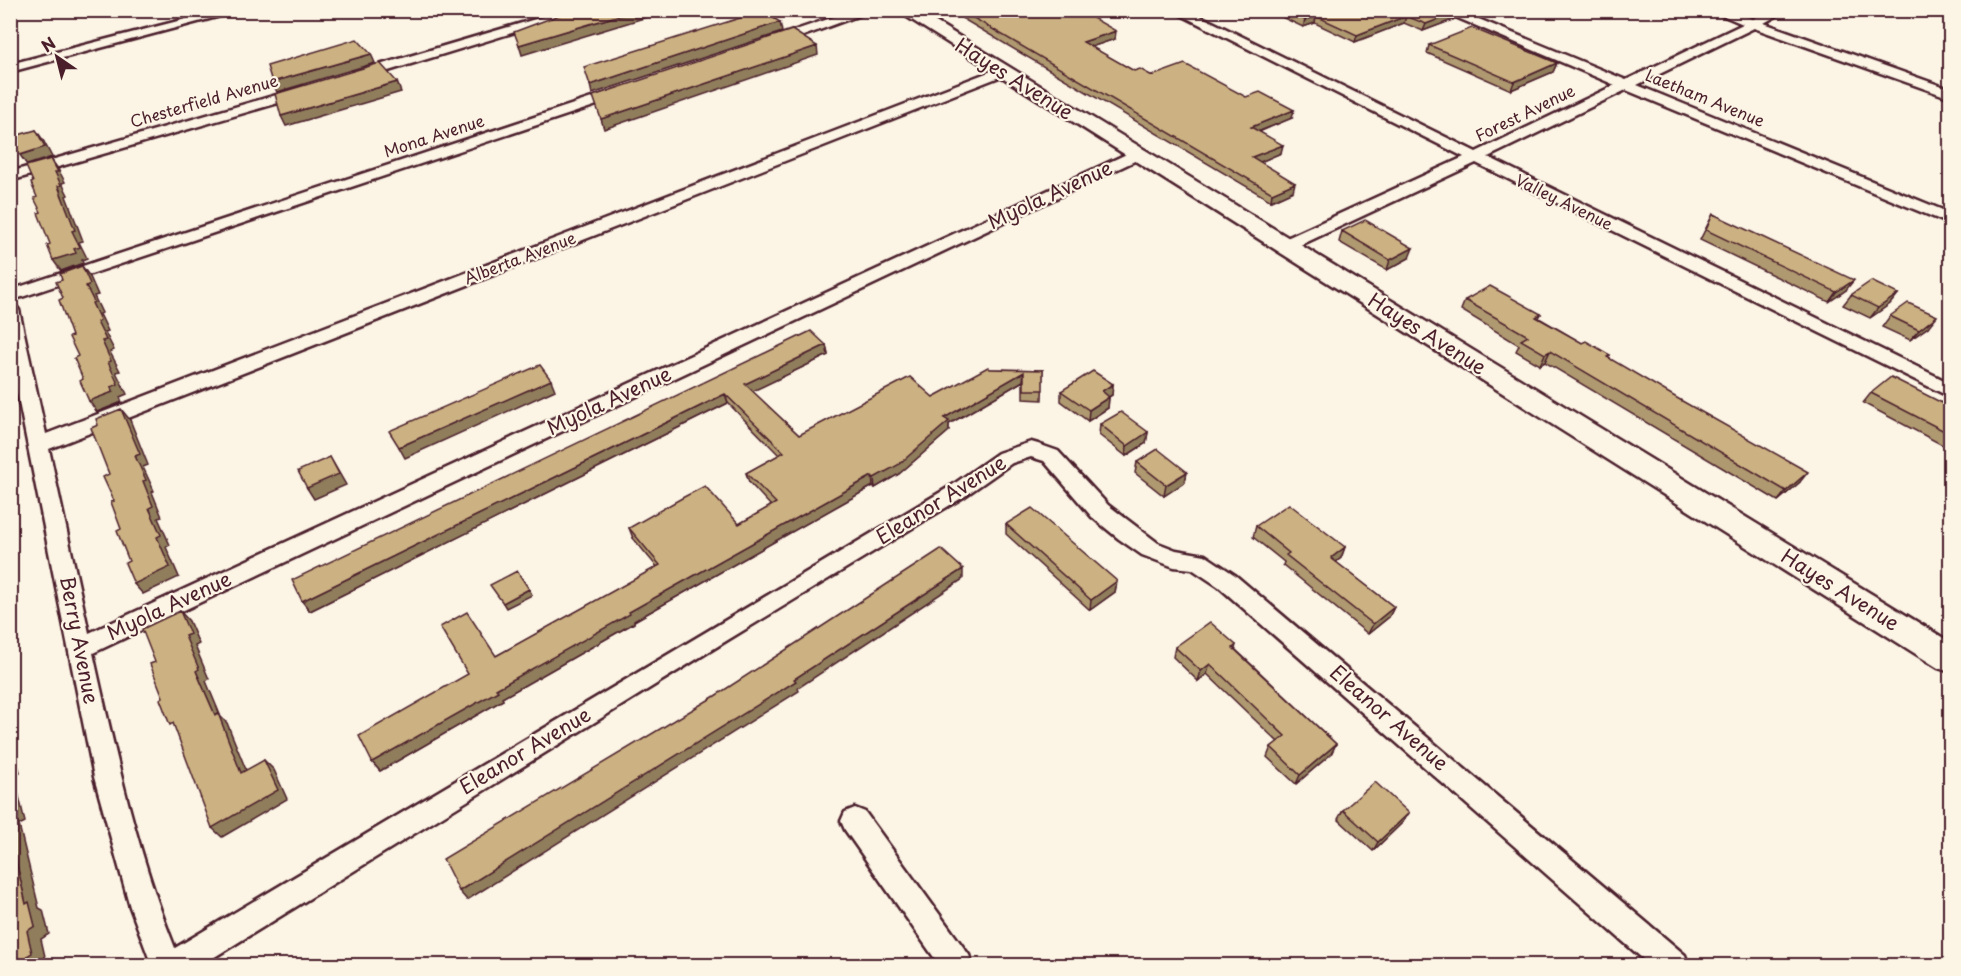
<svg xmlns="http://www.w3.org/2000/svg" width="1961" height="976" viewBox="0 0 1961 976" font-family="'Playpen Sans',sans-serif">
<style>
.lines{fill:none;stroke-linecap:round;stroke-linejoin:round}
.street-casing{stroke:#4a1f2b;stroke-width:5}
.secondary-casing{stroke:#4a1f2b;stroke-width:5}
.street{fill:#fcf5e5;fill-rule:evenodd}
.secondary{fill:#fcf5e5;fill-rule:evenodd}
.wall{fill:#af9970;stroke:#4a1f2b;stroke-width:1.5}
.shaded-wall{fill:#8f7d5b;stroke:#4a1f2b;stroke-width:1.5}
.building{fill:#ccb282;stroke:#4a1f2b;stroke-width:1.5}
.labels{text-anchor:middle;stroke-width:4.5;stroke-linejoin:round;paint-order:stroke}
.far-street-label{font-size:16px;fill:#4a1f2b;stroke:#fcf5e5}
.street-label{font-size:20px;fill:#4a1f2b;stroke:#fcf5e5}
</style>
<rect width="100%" height="100%" fill="#fcf5e5"/>
<filter id="ink" filterUnits="userSpaceOnUse"><feTurbulence type="fractalNoise" baseFrequency=".0167" numOctaves="2"/><feDisplacementMap in="SourceGraphic" scale="12" xChannelSelector="R" yChannelSelector="G"/><feConvolveMatrix kernelMatrix="1 2 1 2 8 2 1 2 1" color-interpolation-filters="sRGB"/></filter>
<g filter="url(#ink)">
<g class="lines">
<defs>
<path id="street" d="M221,10H243L10,72V64Z
M566,10H587L362,79L357,80L350,76L352,73Z
M855,10H874L776,46L771,47L765,43L766,40Z
M1171,10H1188L1476,152L1615,85L1439,10H1457L1626,80L1743,24L1710,10H1729L1753,19L1770,10H1787L1764,23L1950,89V97L1945,96L1754,28L1637,85L1950,213V224L1626,90L1488,157L1950,383V397L1476,163L1290,250H1278L1276,246L1278,242L1464,157Z
M1002,67L1007,68L1009,71L1007,74L49,449L89,633L1131,152L1136,151L1143,155L1141,158L93,653C115,753 137,853 175,948L951,486L998,453L1031,442L1038,444L1058,451L1108,505L1158,543L1176,550L1205,555L1235,575L1685,955L1689,966H1651L1219,587L1192,569L1174,567L1142,555L1119,539L1092,517L1044,461L1031,457L1012,463L965,496L726,641L200,966H152L130,907L94,777L10,357V305L16,306L19,310L46,434Z
M304,87L309,88L311,91L309,94L10,181V172Z
M622,88L629,92L627,95L10,301V290Z
M855,808L865,812L969,955L973,966H940L845,830L841,821L845,812Z"/>
<path id="secondary" d="M896,10H916L1950,642V672L1938,668Z"/>
</defs>
<use href="#street" class="street-casing"/>
<use href="#secondary" class="secondary-casing"/>
<use href="#street" class="street"/>
<use href="#secondary" class="secondary"/>
</g>
<path class="wall" d="M948,10H1079L1115,39L1091,47L1134,71L1246,97L1292,118L1259,132L1281,153L1260,162L1293,191L1271,201Z
M1274,10H1454L1455,19L1423,31L1404,23L1355,42L1315,23L1303,27L1273,13Z
M1429,45L1557,63L1553,72L1511,90L1427,53Z
M1713,214L1846,290L1829,302L1700,240Z
M1342,231L1409,258L1387,270L1339,242Z
M1898,294L1890,304L1870,318L1843,305L1851,295Z
M1465,300L1541,314L1539,318L1582,343L1610,355L1608,358L1800,482L1778,501L1545,362L1540,365L1516,351L1519,345L1461,310Z
M1890,316L1928,327L1910,340L1882,327Z
M826,345L828,355L752,391L799,435L933,397L990,369L1043,370L1042,400L1023,399V381L949,424V431L899,474L875,488L873,486L634,621V623L502,698L503,700L380,771L372,762L468,674L496,656L657,567L633,538L629,528L739,524L771,506L749,482L746,473L779,455L728,403L310,611L302,601Z
M1113,384L1112,395L1109,397L1108,408L1088,421L1061,401V391Z
M1871,393L1950,407V449L1863,403Z
M1100,424L1148,432L1146,443L1126,456L1099,435Z
M1137,462L1187,472L1185,482L1164,496L1135,473Z
M1006,524L1117,581L1115,592L1090,610L1006,534Z
M1256,526L1345,547L1341,558L1336,562L1394,607L1389,617L1368,634L1283,565L1284,562L1253,537Z
M1236,645L1235,649L1336,744L1331,754L1296,784L1267,757L1271,747L1278,742L1207,674L1198,681L1173,657L1175,647Z
M1343,810L1403,822L1373,851L1338,819Z"/>
<path class="shaded-wall" d="M637,10H670L522,55L519,45Z
M1457,12L1455,19L1423,31L1426,24Z
M1316,16L1315,23L1303,27L1305,20Z
M1406,16L1404,23L1355,42L1357,35Z
M780,22L782,32L592,94L590,85Z
M1116,31L1115,39L1082,50L1083,42Z
M817,46L818,55L604,129L601,119Z
M371,54L375,63L277,92L272,82Z
M1557,63L1553,72L1511,90L1514,82Z
M397,82L401,92L286,126L281,116Z
M1294,110L1292,118L1250,135L1251,127Z
M36,130L43,140L52,157L27,165L20,155Z
M1283,145L1281,153L1251,166L1252,157Z
M51,159L58,169L65,182L62,183L68,195L66,196L83,241L79,242L87,258L82,260L83,263L61,271L53,260L74,249L72,231Z
M1295,183L1293,191L1271,201L1272,193Z
M1413,248L1409,258L1387,270L1390,260Z
M82,266L90,277L98,295L94,296L102,313L100,314L108,331L105,332L114,350L110,352L120,371L116,372L127,394L120,397L122,402L97,412L89,401L111,387L108,362L92,303L86,286Z
M1854,280L1846,290L1829,302L1836,292Z
M1898,294L1890,304L1870,318L1878,308Z
M1937,316L1928,327L1910,340L1919,330Z
M826,345L828,355L747,394L745,384Z
M1550,351L1545,362L1540,365L1545,354Z
M1024,372L1023,381L949,424V431L899,474L875,488L874,478L944,418Z
M551,380L555,390L405,458L399,447Z
M1113,384L1112,395L1100,402L1102,391Z
M725,394L728,403L310,611L302,601Z
M1109,397L1108,408L1088,421L1089,410Z
M121,409L130,420L148,465L143,467L154,491L152,492L162,517L158,518L170,545L166,547L179,577L143,594L134,584L157,537L143,481Z
M1148,432L1146,443L1126,456L1127,446Z
M330,457L346,485L314,499L307,488Z
M1187,472L1185,482L1164,496L1166,485Z
M1808,472L1800,482L1778,501L1786,491Z
M872,476L873,486L634,621V623L502,698L503,700L380,771L372,762L496,689L629,612Z
M1345,547L1341,558L1327,569L1331,558Z
M963,569V579L798,688L799,691L467,900L459,891L794,679Z
M1117,581L1115,592L1090,610L1091,600Z
M529,589L532,595L506,608L503,603Z
M1394,607L1389,617L1368,634L1373,624Z
M180,611L189,621L199,644L195,646L209,679L206,681L221,717L227,723L251,782L241,773L215,715L196,671L185,636Z
M1210,664L1207,674L1198,681L1201,671Z
M10,721L13,732L10,733Z
M10,736L20,772L14,775L25,822L19,825L39,908L43,910L49,934L41,939L46,961L41,964L42,966H30L27,956L26,904L10,835Z
M1336,744L1331,754L1296,784L1300,775Z
M264,760L274,770L287,799L222,837L212,828Z
M1409,813L1403,822L1373,851L1378,842Z"/>
<path class="building" d="M561,10H637L519,45L514,32L562,14Z
M960,10H1079L1116,31L1083,42L1134,71L1140,69L1152,76L1185,64L1246,97L1260,92L1294,110L1251,127L1283,145L1252,157L1295,183L1272,193Z
M1284,10H1454L1457,12L1426,24L1406,16L1357,35L1316,16L1305,20Z
M762,11L780,22L590,85L584,67Z
M1472,28L1557,63L1514,82L1429,45Z
M792,30L817,46L601,119L593,96Z
M357,39L371,54L272,82L267,66Z
M380,63L397,82L281,116L275,94Z
M36,130L45,147L20,155L11,137Z
M51,159L58,172H55L61,185L58,186L75,230L72,231L80,247L74,249L76,253L53,260L47,245L50,244L38,213L41,212L34,198L37,197L31,183L33,182L26,166Z
M1713,214L1854,280L1836,292L1706,230Z
M1365,220L1413,248L1390,260L1342,231Z
M82,266L90,284L86,286L94,302L92,303L100,320L97,322L106,340L102,341L111,361L108,362L118,384L111,387L113,392L89,401L80,381L83,379L74,358L78,356L69,337L72,336L59,300L63,298L56,282L62,280L60,274Z
M1871,281L1898,294L1878,308L1851,295Z
M1490,286L1541,314L1536,317L1582,343L1586,341L1610,355L1607,357L1682,401L1808,472L1786,491L1550,351L1545,354L1521,340L1528,336L1465,300Z
M1908,303L1937,316L1919,330L1890,316Z
M811,331L826,345L745,384L799,435L910,377L933,397L988,367L990,369L1043,370V390H1024V372L944,418L949,421L898,465L874,478L872,476L629,612L630,614L496,689L498,691L372,762L359,736L468,674L440,627L467,612L496,656L660,565L629,528L682,498L705,486L739,524L776,503L746,473L784,452L725,394L302,601L292,580Z
M540,365L551,380L399,447L389,431Z
M1093,371L1113,384L1102,391L1109,397L1089,410L1061,391Z
M1891,377L1950,407V434L1871,393Z
M121,409L140,454L135,456L146,480L143,481L153,506L149,508L161,535L157,537L170,567L134,584L125,563L129,561L117,531L121,529L111,502L114,501L103,477L109,474L91,428L98,425L96,419Z
M1121,412L1148,432L1127,446L1100,424Z
M1158,449L1187,472L1166,485L1137,462Z
M330,457L339,474L307,488L298,471Z
M1289,504L1345,547L1331,558L1394,607L1373,624L1286,555L1289,553L1256,526Z
M1032,508L1117,581L1091,600L1006,524Z
M941,549L963,569L794,679L796,681L459,891L443,859L715,696Z
M517,571L529,589L503,603L490,585Z
M180,611L190,634L185,636L199,669L196,671L215,715L218,713L241,773L264,760L278,790L212,828L173,723L170,725L160,699L163,697L150,664L155,662L142,629Z
M1210,622L1236,645L1233,648L1336,744L1300,775L1271,747L1285,736L1210,664L1201,671L1175,647Z
M1375,782L1409,813L1378,842L1343,810Z
M10,835L26,904L29,902L35,926L27,931L32,953L27,956L30,966H10Z"/>
</g>
<g class="labels">
<g class="far-street-label">
<text transform="translate(1705 98) rotate(22)" y="6">Laetham Avenue</text>
<text transform="translate(204 101) rotate(-16)" y="6">Chesterfield Avenue</text>
<text transform="translate(1525 113) rotate(-26)" y="6">Forest Avenue</text>
<text transform="translate(434 136) rotate(-18)" y="6">Mona Avenue</text>
<text transform="translate(1564 202) rotate(26)" y="6">Valley Avenue</text>
<text transform="translate(520 258) rotate(-21)" y="6">Alberta Avenue</text>
</g>
<g class="street-label">
<text transform="translate(1014 79) rotate(32)" y="7">Hayes Avenue</text>
<text transform="translate(1050 195) rotate(-25)" y="7">Myola Avenue</text>
<text transform="translate(1427 334) rotate(32)" y="7">Hayes Avenue</text>
<text transform="translate(609 401) rotate(-25)" y="7">Myola Avenue</text>
<text transform="translate(941 500) rotate(-32)" y="7">Eleanor Avenue</text>
<text transform="translate(1840 590) rotate(32)" y="7">Hayes Avenue</text>
<text transform="translate(169 606) rotate(-25)" y="7">Myola Avenue</text>
<text transform="translate(79 640) rotate(79)" y="7">Berry Avenue</text>
<text transform="translate(1389 718) rotate(41)" y="7">Eleanor Avenue</text>
<text transform="translate(525 751) rotate(-31)" y="7">Eleanor Avenue</text>
</g>
</g>
<rect width="1961" height="976" fill="none" stroke="#fcf5e5" stroke-width="36"/>
<rect x="18" y="18" width="1925" height="940" fill="none" stroke="#4a1f2b" stroke-width="2" filter="url(#ink)"/>
<g transform="translate(57 57) rotate(325)" stroke="#fcf5e5" stroke-width="4.5" paint-order="stroke">
<path d="M0-4.5L10 22L0 15L-10 22Z" fill="#4a1f2b"/>
<text y="-9" font-size="16" font-weight="bold" text-anchor="middle" fill="#4a1f2b">N</text>
</g>
</svg>
